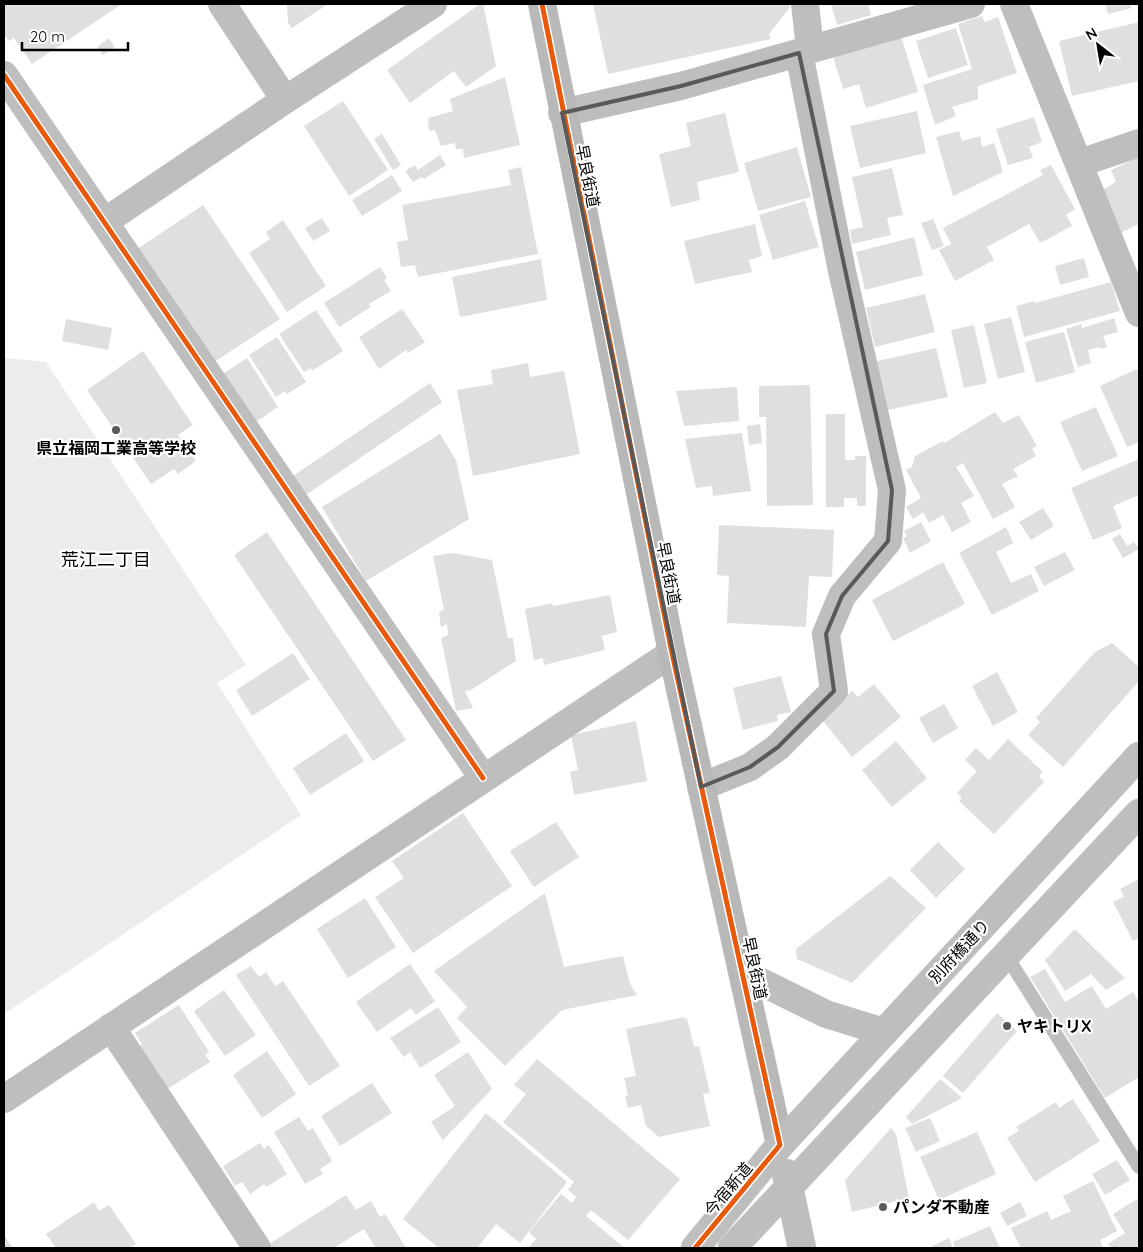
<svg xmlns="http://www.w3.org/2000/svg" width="1143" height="1252" viewBox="0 0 1143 1252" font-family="Quicksand,'Noto Sans JP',sans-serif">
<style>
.green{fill:#ececec}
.building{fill:#dfdfdf}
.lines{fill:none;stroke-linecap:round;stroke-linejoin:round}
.highway-casing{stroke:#dbdbdb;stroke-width:29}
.lane{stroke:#bebebe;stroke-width:14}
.street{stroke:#bebebe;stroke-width:28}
.secondary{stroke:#b8b8b8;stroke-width:28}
.highway{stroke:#bebebe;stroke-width:28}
.cycleway-casing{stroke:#fff;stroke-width:8}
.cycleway{stroke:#e8590c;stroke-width:5}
.marked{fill:none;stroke:#595959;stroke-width:4;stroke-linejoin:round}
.poi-dot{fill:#595959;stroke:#fff;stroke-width:2}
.labels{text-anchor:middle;stroke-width:4.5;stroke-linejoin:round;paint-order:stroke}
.street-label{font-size:16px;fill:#000;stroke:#fff}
.poi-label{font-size:16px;font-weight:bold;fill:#000;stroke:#fff;text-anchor:start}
.neighbourhood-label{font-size:18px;fill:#000;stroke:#fff}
</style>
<rect width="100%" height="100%" fill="#fff"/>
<path class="green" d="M4,358L46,362L246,665L217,683L301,815L4,1014Z"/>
<path class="building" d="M7,4H122L32,64L14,38L9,41L4,34V6Z
M287,4H328L292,28L288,23Z
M480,4H483L496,66L466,87L454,71L410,103L387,70Z
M593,4H789L790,7L769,34L771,39L608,74Z
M831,4H868L871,15L837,25Z
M1105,4H1130L1131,8L1108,14Z
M982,16L985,22L998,17L1017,73L978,86V99L952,107L956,116L935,125L923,85L972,69L958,24Z
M1139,22V81L1072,96L1059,41Z
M956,28L968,65L928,78L916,41Z
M899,29L918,92L866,108L859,84L843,89L831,50Z
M109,38L115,48L103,55L97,47Z
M505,77L520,145L464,158L463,149H456L455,143L441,146L435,130L429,131L428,118L453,111L450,99Z
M343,101L388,170L349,196L304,126Z
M917,111L926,153L860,168L850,126Z
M725,113L739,172L697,182L700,200L671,207L659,154L691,146L686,123Z
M1034,117L1042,142L1029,147L1033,158L1008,165L996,129Z
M959,131L962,141L980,136L982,147L994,143L1003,172L953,196L936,137Z
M382,134L401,165L393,170L374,139Z
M797,147L811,197L758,211L744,163Z
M440,155L446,165L424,179L422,177L413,182L405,171L415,165L418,170Z
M1139,157V224L1121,233L1102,190L1116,182L1111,170Z
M1051,165L1075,209L1066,215L1072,226L1040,243L1029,224L987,247L994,260L955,281L939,250L951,244L943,228L1043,175L1040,170Z
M521,167L538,254L418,277L415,265L401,267L397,242L408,240L402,205L511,185L508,170Z
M892,168L903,215L887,218L891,235L852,244L850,230L863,227L852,177Z
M392,175L402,191L362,216L352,200Z
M805,201L819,247L773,260L759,215Z
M203,205L280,319L211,364L136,250Z
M322,218L330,231L313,241L305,228Z
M933,219L944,246L932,250L921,223Z
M283,220L326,286L287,312L249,253L270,239L266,232Z
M755,224L762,256L749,260L752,272L695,284L684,241Z
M914,237L923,275L865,290L856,252Z
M1084,258L1089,277L1060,285L1055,266Z
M541,259L547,300L460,317L452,277Z
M380,267L387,278L384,280L391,291L369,304L371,307L339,327L324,303Z
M1111,282L1120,311L1024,337L1016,306L1034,301L1035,303Z
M925,294L935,332L875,347L866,308Z
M402,309L425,342L408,353L406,350L379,369L359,337Z
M316,310L343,351L312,371L311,368L304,372L279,334Z
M1011,317L1025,372L998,379L984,324Z
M1114,318L1118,332L1103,336L1107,347L1100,349L1099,347L1088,350L1091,363L1078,367L1066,329L1081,324L1082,328Z
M66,319L112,328L108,350L62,341Z
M974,325L987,383L964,388L951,330Z
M1064,332L1075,372L1036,383L1025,342Z
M277,337L306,382L287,394L285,391L276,397L249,355Z
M936,348L948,397L883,411L873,362Z
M143,351L193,425L178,435L196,461L178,474L174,469L151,484L87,390Z
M247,358L278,407L250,426L218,377Z
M528,363L530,377L564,371L580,454L473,476L457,390L493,384L491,370Z
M1137,369L1139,375V442L1127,447L1100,386Z
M430,383L442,402L300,499L287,480Z
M810,385L813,505L767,506L766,417H759V386Z
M737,387L739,421L684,426L676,391Z
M1096,407L1118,456L1082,471L1060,422Z
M995,412L1003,423L1019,415L1037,446L1032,449L1036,456L1013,469L1018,476L1002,484L1015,507L993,519L963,463L956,467L974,496L961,503L971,522L952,532L943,515L929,523L923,512L913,519L906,507L921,498L906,470L912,467L915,456L943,441L944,443Z
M826,414H845V460H855V456H866V506H857V498H844V507H826Z
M760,424L762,443L749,445L747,426Z
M742,433L751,491L713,496L712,486L696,488L685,439Z
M440,434L456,460L469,519L366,581L322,507Z
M1139,459V495L1113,506L1122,528L1093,540L1071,488Z
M1043,508L1054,526L1031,540L1019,522Z
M921,522L931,541L910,553L903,538L907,536L904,531Z
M719,525L834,530L832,577L809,576L806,627L727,623L729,576L717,575Z
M1006,527L1013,543L996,552L1011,583L1031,574L1039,591L992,615L959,553Z
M267,532L406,740L373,761L234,555Z
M1120,534L1127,546L1134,542L1139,549L1123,558L1112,539Z
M1065,552L1075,570L1044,586L1034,567Z
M453,553L492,560L508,638H513L516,661L471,690L465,691L473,708L456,711L441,638L448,635L447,624L441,627L439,612L444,610L433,556Z
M943,562L965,604L893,641L872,600Z
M610,595L617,632L602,636L605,650L544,665L543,658L534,660L525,609L552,603L553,606Z
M1112,643L1139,667V681L1063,767L1028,735L1040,722L1036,718L1095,652Z
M293,653L310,679L252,716L236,690Z
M997,672L1018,712L993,726L972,686Z
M781,676L791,712L777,715L778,721L743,730L733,688Z
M874,684L901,717L852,757L820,717L852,691L858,697Z
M944,704L958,728L933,743L919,718Z
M636,721L647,781L574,795L570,772L578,770L571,735Z
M346,733L364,761L310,795L293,768Z
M1008,739L1043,772L1039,776L1044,782L994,834L959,801L962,798L957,793L977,771L965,760L976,748L989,760Z
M896,741L927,778L892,807L862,770Z
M463,813L512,886L413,953L375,897L404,878L392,861Z
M556,822L579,857L534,887L510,851Z
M938,842L965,869L936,898L910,870Z
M890,876L926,908L852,983L797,959L796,949Z
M1139,879V938L1133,941L1113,902L1124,897L1120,889Z
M545,893L564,967L623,956L630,984L637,995L562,1010L505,1066L457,1018L467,1007L434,971Z
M365,898L396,947L348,978L317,929Z
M1075,929L1093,947L1125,978L1106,990L1091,974L1065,991L1045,960Z
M410,964L435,1001L416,1015L411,1008L377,1032L356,1002Z
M251,966L259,977L266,972L275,986L283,981L340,1066L309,1086L236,975Z
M1045,969L1065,1002L1092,986L1106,1009L1133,992L1139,1002V1077L1105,1098L1030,977Z
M224,990L256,1035L225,1056L194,1011Z
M179,1005L209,1052L205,1054L210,1062L164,1091L137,1048L142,1044L135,1033Z
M438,1007L461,1042L420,1068L410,1052L404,1057L390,1038Z
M997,1013L1017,1031L963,1093L943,1076Z
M684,1017V1019L687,1018L694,1047L699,1046L710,1093L703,1094L710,1126L659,1137L646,1126L641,1105L628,1108L625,1096L628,1095L624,1078L636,1076L626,1029Z
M267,1051L296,1094L262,1118L233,1075Z
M468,1052L492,1089L443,1140L431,1122L455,1106L434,1075Z
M537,1059L680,1179L628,1240L581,1202L591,1210L586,1216L625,1248H528L536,1239L529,1232L561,1194L572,1203L576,1197L568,1190L574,1182L503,1122L526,1094L514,1085Z
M940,1079L962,1098L912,1124L906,1117Z
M372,1083L392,1113L340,1146L321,1116Z
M1073,1099L1100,1141L1035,1182L1007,1138L1019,1131L1016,1127L1056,1102L1059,1108Z
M486,1113L567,1182L520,1243L496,1224L477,1248H439L403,1219Z
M299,1117L308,1131L313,1128L332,1161L320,1169L323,1174L305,1184L274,1132Z
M930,1118L940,1141L916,1152L905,1128Z
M891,1128L896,1134L909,1198L852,1212L845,1180Z
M977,1132L996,1174L939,1200L920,1157Z
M260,1143L264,1149L269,1145L287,1174L266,1187L264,1184L250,1194L242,1182L235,1186L223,1166Z
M1117,1160L1130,1180L1105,1195L1092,1174Z
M1093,1181L1117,1231L1100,1240L1103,1248H1021L1011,1228L1047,1211L1051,1220L1071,1211L1063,1196Z
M346,1195L356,1210L371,1201L380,1217L385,1214L406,1248H373L375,1247L364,1229L334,1248H272L269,1244Z
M1137,1199L1139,1203V1248H1111L1108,1244L1125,1233L1113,1214Z
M94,1202L99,1211L109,1205L136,1244L130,1248H56L46,1234Z
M1020,1202L1027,1216L1007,1226L1000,1213Z
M990,1226L1000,1248H955L953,1242Z
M4,1235L13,1248H4Z
M949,1238L953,1248H933L932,1246Z"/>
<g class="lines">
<defs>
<path id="highway" d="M786,1173L802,1248
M695,1248L780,1145L1139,756
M732,1248L1139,813"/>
</defs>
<use href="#highway" class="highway-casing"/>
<path class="lane" d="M1006,955L1139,1167"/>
<path class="street" d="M222,4L285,100
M805,4L810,49
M1014,4L1139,313
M4,75L483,778
M562,113L681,86L971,4
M1080,163L1139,143
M104,222L285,100L433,4
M701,787L750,767L778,747L834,691L826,634L842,596L888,541L892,490L842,271L799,53
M743,973L826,1014L884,1032
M111,1027L257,1248
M4,1099L672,653"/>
<path class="secondary" d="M542,4L672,653L780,1145"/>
<use href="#highway" class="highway"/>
<defs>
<path id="cycleway" d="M542,4L672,653L780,1145L695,1248
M4,75L483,778"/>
</defs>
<use href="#cycleway" class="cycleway-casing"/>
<use href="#cycleway" class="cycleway"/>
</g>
<path class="marked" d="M799,53L892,490L888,541L842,596L826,634L834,691L778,747L750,767L701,787L562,113L681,86Z"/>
<g class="poi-dot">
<circle cx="116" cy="430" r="5"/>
<circle cx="1007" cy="1026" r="5"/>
<circle cx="883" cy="1207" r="5"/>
</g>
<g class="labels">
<g class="street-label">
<text transform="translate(588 176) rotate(79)" y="6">早良街道</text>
<text transform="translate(669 573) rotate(79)" y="6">早良街道</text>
<text transform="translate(959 951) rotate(-47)" y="6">別府橋通り</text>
<text transform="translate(755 968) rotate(78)" y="6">早良街道</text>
<text transform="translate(728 1189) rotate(-50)" y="6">今宿新道</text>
</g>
<g class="poi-label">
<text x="116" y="454" text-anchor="middle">県立福岡工業高等学校</text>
<text x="1017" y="1032">ヤキトリX</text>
<text x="893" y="1213">パンダ不動産</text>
</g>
<g class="neighbourhood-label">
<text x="106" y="566">荒江二丁目</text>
</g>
</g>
<rect width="1143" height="1252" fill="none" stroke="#000000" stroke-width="10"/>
<g transform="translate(1098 45) rotate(329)" stroke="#ffffff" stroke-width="4" paint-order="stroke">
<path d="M0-4L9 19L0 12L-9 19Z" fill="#000000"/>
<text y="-8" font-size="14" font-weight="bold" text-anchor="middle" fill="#000000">N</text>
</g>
<path d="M22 42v8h106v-8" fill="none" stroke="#000000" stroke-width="2.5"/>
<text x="30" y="42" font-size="15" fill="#000000" stroke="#ffffff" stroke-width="4" paint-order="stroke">20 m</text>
</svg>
